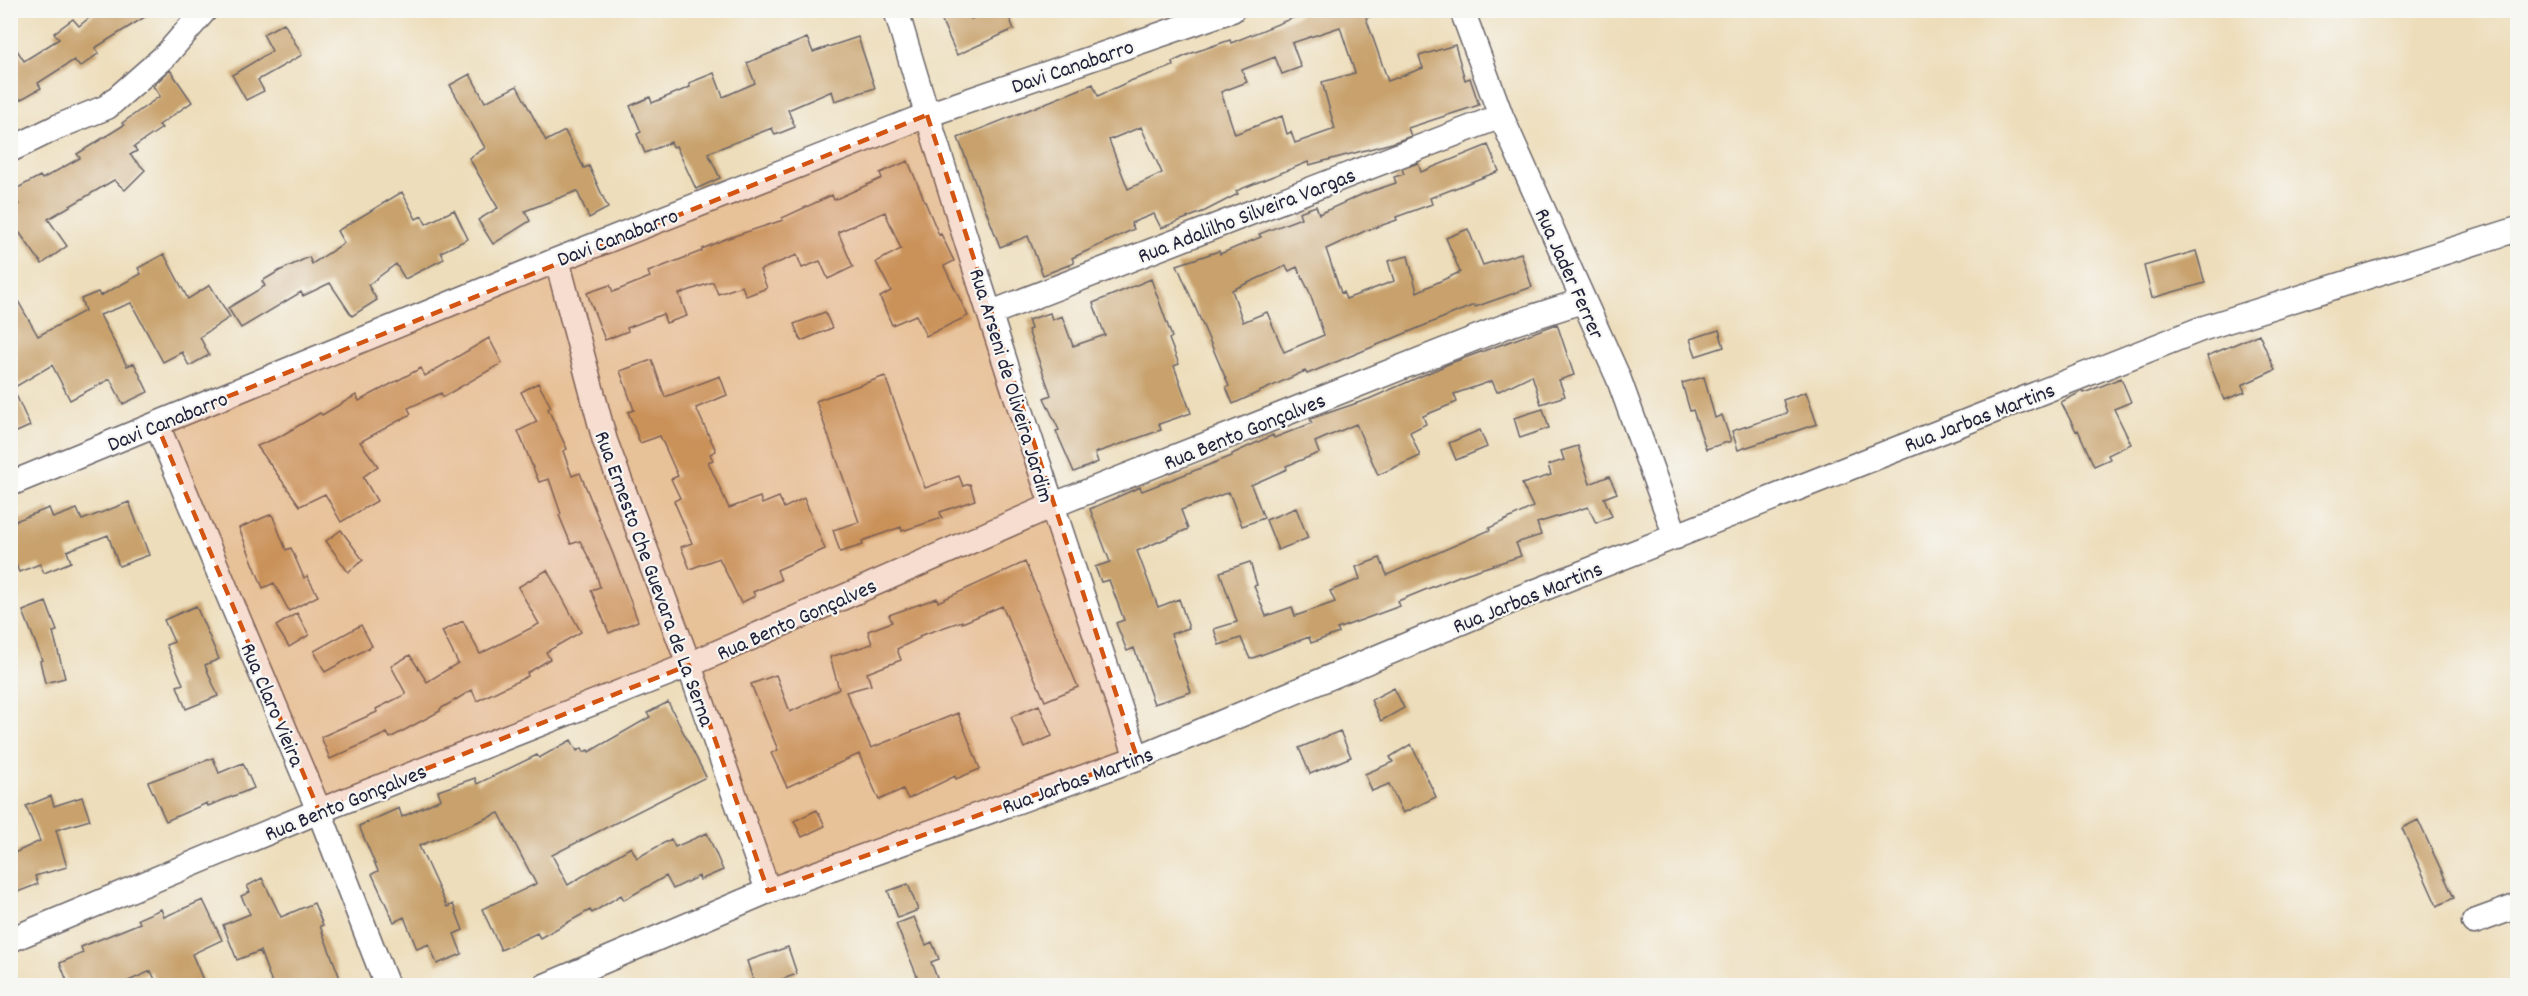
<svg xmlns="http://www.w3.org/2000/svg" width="2528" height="996" viewBox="0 0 2528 996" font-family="Dekko,sans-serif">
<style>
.building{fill:#c8a16c;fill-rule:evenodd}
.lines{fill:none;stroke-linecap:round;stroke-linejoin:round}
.minor-casing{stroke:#696367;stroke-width:27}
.minor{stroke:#fff;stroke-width:24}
.marked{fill:#d45411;fill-opacity:0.2;stroke:#d45411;stroke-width:4.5;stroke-dasharray:12 8;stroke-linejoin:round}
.labels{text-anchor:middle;stroke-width:4.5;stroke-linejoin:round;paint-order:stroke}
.street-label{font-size:22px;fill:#22223b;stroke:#f6f6f2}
</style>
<rect width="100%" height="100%" fill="#f6f6f2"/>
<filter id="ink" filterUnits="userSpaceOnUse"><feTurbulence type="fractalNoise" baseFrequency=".0167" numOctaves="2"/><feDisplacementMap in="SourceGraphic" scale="12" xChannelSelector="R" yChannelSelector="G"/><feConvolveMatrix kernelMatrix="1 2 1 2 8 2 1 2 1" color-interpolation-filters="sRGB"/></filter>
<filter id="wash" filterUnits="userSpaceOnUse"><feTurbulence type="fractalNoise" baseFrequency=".008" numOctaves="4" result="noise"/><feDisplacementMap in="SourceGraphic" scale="24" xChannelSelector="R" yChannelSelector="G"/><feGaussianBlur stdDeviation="1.35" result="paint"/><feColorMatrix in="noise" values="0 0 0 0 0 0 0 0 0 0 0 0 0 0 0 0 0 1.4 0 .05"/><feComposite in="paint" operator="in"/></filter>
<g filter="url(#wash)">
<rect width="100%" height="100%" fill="#edddba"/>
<g id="blocks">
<path class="building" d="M99,10H156L95,48L99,53L80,67L74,60L38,83L41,88L20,100L10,85V39L24,61L59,39L54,33L73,19L79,26Z
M937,10H967L971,19L990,10H1006L1014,29L957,55Z
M1299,10H1378L1379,14L1366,18L1388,81L1423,68L1419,56L1455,45L1465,80L1470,78L1479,105L1408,128L1411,136L1392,143L1309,165L1308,162L1236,191L1238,194L1205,211L1161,228L1154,214L1131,223L1134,229L1072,258L1074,263L1043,275L1028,236L1000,247L958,138L1093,84L1098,96L1130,81L1173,66L1172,62L1192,53L1230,40L1231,43L1300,15ZM1340,27L1355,73L1322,82L1335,129L1295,143L1291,132L1287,134L1282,116L1235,134L1221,92L1247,82L1242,70L1275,57L1282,74L1301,67L1292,43ZM1141,127L1162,173L1128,189L1109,140Z
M284,23L302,55L258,80L264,91L246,100L232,75L272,51L263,34Z
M858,37L875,88L835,101L832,91L788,110L795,127L775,135L772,128L708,153L720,178L696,189L676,146L673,147L671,142L645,153L637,134L641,132L630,106L650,97L652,103L690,87L689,83L714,73L723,97L755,83L747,63L807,38L813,52Z
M170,70L192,102L159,125L162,128L134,147L137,151L130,155L145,170L125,190L114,180L48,219L67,246L42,264L19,232L10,237V209L19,205L12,191L40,176L42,179L80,158L77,154L124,125L122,123L160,96L153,86Z
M470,74L485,102L517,86L546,141L565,131L584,168L589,166L608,208L589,218L577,191L525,211L530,221L493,244L478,220L498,208L469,158L485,148L450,85Z
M1488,145L1499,171L1430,198L1432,204L1396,217L1397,220L1365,231L1326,249L1341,293L1343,292L1346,299L1394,281L1388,261L1408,256L1417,292L1460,272L1446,238L1468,229L1483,265L1521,253L1532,287L1475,307L1474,305L1307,374L1305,371L1233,404L1226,387L1229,386L1177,265L1219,251L1220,254L1261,237L1259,234L1301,218L1299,212L1316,206L1319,214L1363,194L1396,183L1394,177L1404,174L1402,169L1418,163L1421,172ZM1286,266L1289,271L1297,267L1309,291L1324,335L1284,352L1267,312L1243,322L1232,290Z
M908,161L939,235L941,234L954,261L944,266L968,316L926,336L916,315L892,325L880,297L891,291L876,262L901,249L885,212L838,232L853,267L828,279L820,261L802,268L797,255L760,270L767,288L746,296L742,286L718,294L713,282L679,294L687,316L666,323L663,314L627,328L628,331L605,340L587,293L610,285L613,292L650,277L648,272L702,251V249L725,239L783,220L782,218L832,195L834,200L882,178L880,173Z
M402,192L416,219L422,216L426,224L454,210L468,239L441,252L444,259L405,279L396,264L368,285L377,300L352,316L330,283L303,296L301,292L241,328L228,308L265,286L262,281L279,271L309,257L312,264L344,243L337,231Z
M2196,251L2205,283L2152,298L2144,266Z
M164,254L188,299L210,285L230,317L200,337L209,355L189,366L182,352L163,362L131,303L100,315L127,366L134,363L148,392L123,404L110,379L70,400L52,365L13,388L30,426L10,435V287L38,336L85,311L81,299L98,292L100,296L141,274L138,268Z
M1151,279L1172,337L1169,339L1179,364L1174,366L1191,413L1159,424L1161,430L1095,453L1098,462L1074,472L1056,431L1059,430L1044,398L1051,395L1028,330L1031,329L1028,320L1050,313L1052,320L1062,316L1073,346L1105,335L1093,303Z
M825,312L832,328L801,341L794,324Z
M1557,324L1574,375L1559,380L1565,396L1541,404L1532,375L1497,392L1492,381L1454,394L1457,402L1423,416L1426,424L1410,432L1420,456L1378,475L1356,424L1315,442L1319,453L1286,466L1287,469L1251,485L1264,518L1242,526L1229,492L1181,510L1188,529L1137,551L1158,607L1179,599L1189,628L1171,634L1191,692L1154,704L1134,648L1127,651L1116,623L1124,620L1109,580L1101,582L1095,567L1110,562L1090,509L1140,487L1142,491L1232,456V454L1273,435L1274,438L1312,423L1310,419L1369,399L1451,363Z
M1719,330L1724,347L1696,356L1690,339Z
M2259,334L2275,370L2242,385L2245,392L2224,400L2207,356Z
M489,338L502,363L443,397L441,393L408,408L411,414L360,442L378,466L363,477L377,501L341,522L325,494L300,506L257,446L279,437L320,413L322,415L356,395L359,401L421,368L425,376Z
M652,360L665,397L720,376L727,395L696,408L716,451L710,454L713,460L708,462L729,508L760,497L762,504L779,497L784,508L804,498L825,549L777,570L781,580L753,592L755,596L741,603L719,558L690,569L681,547L692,543L674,501L680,498L671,479L678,476L660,436L640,443L628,412L634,410L620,371Z
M885,376L925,488L959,476L963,486L970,484L975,500L940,512L942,518L902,531L901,527L862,541L863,545L840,552L833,530L859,522L816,401Z
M1704,377L1715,418L1722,415L1731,441L1706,449L1693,410L1690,411L1682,383Z
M2121,378L2131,402L2114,409L2131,444L2108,455L2110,459L2094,466L2078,430L2076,431L2061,402L2083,391L2084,393Z
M538,383L551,407L548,409L567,449L563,451L572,476L580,473L613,554L638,621L609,633L591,590L600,587L595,570L580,541L571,544L559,515L561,514L549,479L539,482L518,431L537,422L521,392Z
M1806,392L1817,424L1738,450L1732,431L1787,413L1783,400Z
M1543,409L1549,428L1520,438L1514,418Z
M1480,430L1487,447L1456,460L1449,443Z
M1578,446L1590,484L1609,476L1617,493L1604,498L1612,516L1596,523L1588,507L1537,523L1541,535L1516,543L1521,556L1459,576L1398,601L1400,606L1337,629L1339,633L1311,643L1309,637L1250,659L1241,638L1219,645L1214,629L1237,622L1220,572L1250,562L1257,585L1254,586L1266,616L1292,607L1295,616L1335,602L1330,591L1360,579L1356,567L1380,558L1387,575L1490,530L1489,528L1533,507L1522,484L1551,475L1548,465L1564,460L1561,451Z
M129,502L149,555L119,566L108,535L67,551L71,562L44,573L40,564L19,572L10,549V523L49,508L53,518L77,509L82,520Z
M1296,508L1308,538L1278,550L1266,520Z
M272,514L286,550L291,548L304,578L307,576L318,596L289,611L274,583L263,588L239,528Z
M341,530L363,560L348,572L326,541Z
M1025,562L1078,687L1045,701L1002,606L962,623V621L919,636L920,638L897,649L901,660L867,673L871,685L846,692L871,748L958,713L980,769L956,779L955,776L908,799L903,789L879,800L859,754L787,787L771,753L778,750L751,684L776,675L790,712L839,689L830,657L872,644L868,631L892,622L889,615L937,598L938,602Z
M547,570L581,632L546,652L550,659L527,673L528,676L477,701L472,690L440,709V711L390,738L387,733L330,759L321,737L377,712L376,709L406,694L391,666L410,655L427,682L458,663L442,631L463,621L480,654L539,624L518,587Z
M46,602L57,631L53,632L65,678L45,683L40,661L42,660L23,611Z
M196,606L219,659L205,665L218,696L186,709L177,686L183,684L166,645L174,642L164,620Z
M297,613L309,635L289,647L276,626Z
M361,625L372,646L325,672L314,651Z
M1394,688L1404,708L1381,721L1371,700Z
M668,702L706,777L552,855L568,885L631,847L637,858L671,839L675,847L707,833L723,870L700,880L699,876L673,889L666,876L624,900L621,895L592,913L590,910L540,938L537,933L501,950L482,909L536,884L499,813L419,846L447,907L453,904L463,930L454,934L462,954L437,964L429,944L417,949L404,917L394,922L372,874L378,871L359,826L399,808L402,817L441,799L438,791L475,778L477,784L537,755L539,758L571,740L577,751L582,748L584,752L588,750L589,752L650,717L647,713Z
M1039,705L1052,736L1024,748L1011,717Z
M1340,731L1351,757L1310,774L1299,748Z
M1411,744L1436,797L1403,813L1389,784L1372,791L1365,774L1393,762L1390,757Z
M213,758L219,773L243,763L254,788L208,806L207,803L166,821L148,782Z
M51,796L54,806L82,797L90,820L56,830L67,867L35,876L38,884L10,895V855L40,841L26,806Z
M817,810L825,826L802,837L794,821Z
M2418,820L2454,898L2437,906L2402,828Z
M262,878L281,917L314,903L323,925L320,926L343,986H273L260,951L237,960L223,925L250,914L241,896L250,892L247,886Z
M908,884L918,910L898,918L888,891Z
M203,900L222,940L192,954L203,980L192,986H158L151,971L117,986H69L60,963L83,953L81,947L140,923L138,919L161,909L164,917Z
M914,917L926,945L932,942L939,959L931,962L940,986H921L896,924Z
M788,947L797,974L763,986H755L747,961Z"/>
</g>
</g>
<g filter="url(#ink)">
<use href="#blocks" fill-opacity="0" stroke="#696367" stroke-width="1.5"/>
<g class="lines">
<defs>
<path id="minor" d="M896,10C970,262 1053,510 1137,758
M1462,10L1501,116L1618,377L1676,537
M10,150L57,127L107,107L166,55L205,10
M557,260L605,441L689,665L768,891
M991,313L1501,116
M157,425L319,811L387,986
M10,484L557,260L927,115L1232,10
M2474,922L2518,906
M10,940L319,811L689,665L1051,506L1511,324L1582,301
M545,986L768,891L1137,758L1514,600L2201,329L2518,229"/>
</defs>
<use href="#minor" class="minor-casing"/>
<use href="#minor" class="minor"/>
</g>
</g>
<path class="marked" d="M927,115L1137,758L768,891L689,665L319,811L157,425Z"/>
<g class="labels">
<g class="street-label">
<text transform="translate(1072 65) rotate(-19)" y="8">Davi Canabarro</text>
<text transform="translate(1246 214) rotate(-21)" y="8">Rua Adalilho Silveira Vargas</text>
<text transform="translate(617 236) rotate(-21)" y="8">Davi Canabarro</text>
<text transform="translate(1571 273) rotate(66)" y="8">Rua Jader Ferrer</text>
<text transform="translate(1013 385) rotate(73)" y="8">Rua Arseni de Oliveira Jardim</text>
<text transform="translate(1979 416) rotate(-21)" y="8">Rua Jarbas Martins</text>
<text transform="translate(167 420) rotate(-22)" y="8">Davi Canabarro</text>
<text transform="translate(1244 430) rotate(-22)" y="8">Rua Bento Gonçalves</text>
<text transform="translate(656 578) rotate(70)" y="8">Rua Ernesto Che Guevara de La Serna</text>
<text transform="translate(1527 596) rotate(-22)" y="8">Rua Jarbas Martins</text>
<text transform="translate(796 618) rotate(-24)" y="8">Rua Bento Gonçalves</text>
<text transform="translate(274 704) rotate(67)" y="8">Rua Claro Vieira</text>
<text transform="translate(1077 779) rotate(-20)" y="8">Rua Jarbas Martins</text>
<text transform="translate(345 801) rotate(-22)" y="8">Rua Bento Gonçalves</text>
</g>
</g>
<rect width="2528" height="996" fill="none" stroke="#f6f6f2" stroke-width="36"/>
</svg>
